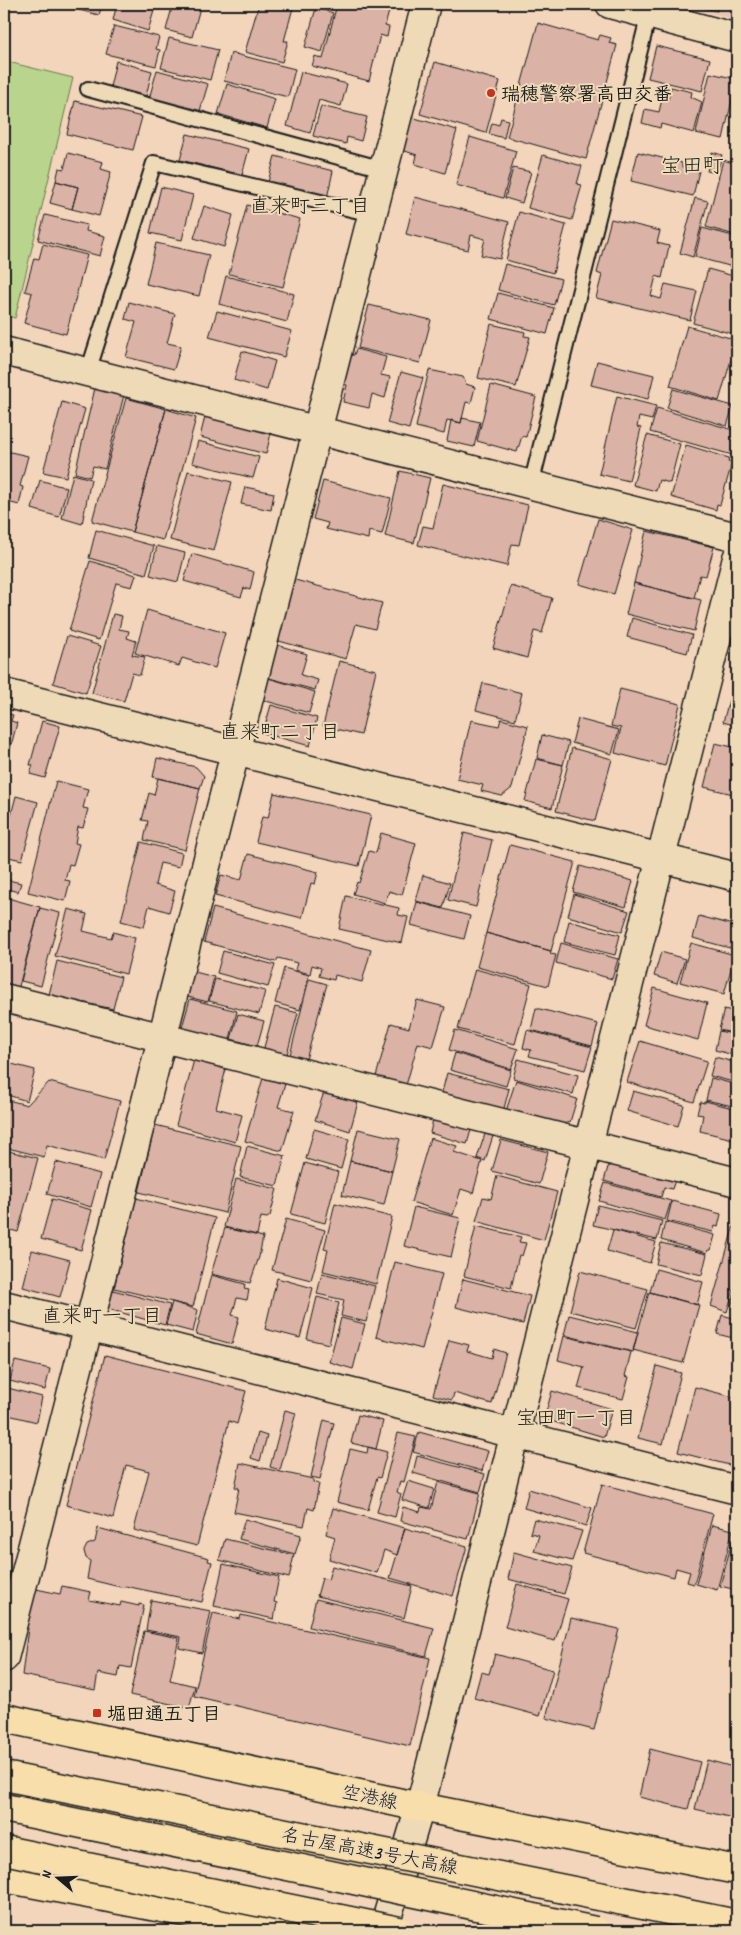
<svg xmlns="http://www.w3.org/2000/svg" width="741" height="1935" viewBox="0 0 741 1935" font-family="Dekko,'Klee One',sans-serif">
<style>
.built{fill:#e7c7b1}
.green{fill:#b9d48c;stroke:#6a7854}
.building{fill:#dab2a6;stroke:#1c1c1c}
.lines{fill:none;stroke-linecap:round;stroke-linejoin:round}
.lane-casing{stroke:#1c1c1c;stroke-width:18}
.street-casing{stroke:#1c1c1c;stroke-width:31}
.primary-casing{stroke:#1c1c1c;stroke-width:31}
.highway-casing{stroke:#1c1c1c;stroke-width:31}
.lane{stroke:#efdab8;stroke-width:14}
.street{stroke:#efdab8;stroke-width:28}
.primary{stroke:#f8deab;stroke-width:28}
.highway{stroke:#f8deab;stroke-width:28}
.highway-bridge-casing{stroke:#1c1c1c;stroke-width:31;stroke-linecap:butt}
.highway-bridge{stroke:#f8deab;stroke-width:28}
.poi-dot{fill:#c8321e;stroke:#efdab8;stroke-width:2}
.labels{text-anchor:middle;stroke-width:4;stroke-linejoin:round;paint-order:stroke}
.poi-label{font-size:19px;font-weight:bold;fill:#1c1c1c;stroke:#efdab8;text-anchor:start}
.street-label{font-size:19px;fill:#1c1c1c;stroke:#efdab8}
.neighbourhood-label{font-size:20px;fill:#1c1c1c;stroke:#efdab8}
.quarter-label{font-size:21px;fill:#1c1c1c;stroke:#efdab8}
</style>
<rect width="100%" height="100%" fill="#f2d5ba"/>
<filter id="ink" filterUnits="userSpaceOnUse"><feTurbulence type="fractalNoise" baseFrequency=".02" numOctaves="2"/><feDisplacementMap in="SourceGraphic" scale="10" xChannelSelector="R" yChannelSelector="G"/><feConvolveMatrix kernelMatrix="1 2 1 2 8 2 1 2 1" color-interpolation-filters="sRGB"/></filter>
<g filter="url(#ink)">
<path class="built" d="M678,4H737V20Z"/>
<path class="green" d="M4,61L73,78L15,318L4,315Z"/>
<path class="building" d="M55,4H102L99,15Z
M117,4H156L148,31L113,20Z
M173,4H201L192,37L166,30Z
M259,4H294L284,41H288L282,62L245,52Z
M337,4H391L385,26L389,27L387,37L380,35L369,81L312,66L315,56L323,59Z
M686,4H718L717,11Z
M316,8L333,13L322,52L305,47Z
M538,23L598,40L600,35L611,38L609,43L617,45L586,159L507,137Z
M114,26L159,37L156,49L160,50L156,66L106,54Z
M169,38L218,50L210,80L161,68Z
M656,46L710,59L702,91L648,78Z
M231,53L295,69L288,97L224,81Z
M116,61L152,71L146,96L110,87Z
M435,62L500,81L486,133L420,114Z
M157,70L208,84L199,114L149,99Z
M301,72L347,84L341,106L319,100L310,133L287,126Z
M710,73L737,79L723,139L696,133Z
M227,84L275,99L267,128L218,114Z
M671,87L692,92L691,97L702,102L694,133L661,124L660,128L642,123L645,109L659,112L662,99L668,100Z
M75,101L142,117L133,150L67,134Z
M321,106L367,117L361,141L347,137L346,144L313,136Z
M411,117L457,130L445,173L415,164L417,155L402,150Z
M501,118L508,120L504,138L489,134L492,123L499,125Z
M187,134L249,149L242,175L180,160Z
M470,137L516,151L503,198L456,185Z
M737,140V163L731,162Z
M638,152L682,163V167L699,171L693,196L631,181Z
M712,152L722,155L717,173L707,171Z
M68,153L103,162L101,169L111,172L99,216L72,209L78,187L56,181L59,168L64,169Z
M543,155L582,166L577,184L582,185L572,220L528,208Z
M275,156L333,171L327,198L268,182Z
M723,160L737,164V227L735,235L706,227Z
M513,168L531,172L522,203L505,198Z
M56,181L78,187L72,209L50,203Z
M161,187L193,195L182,240L150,233Z
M415,197L509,222L500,259L481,255L485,239L471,235L468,250L406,234Z
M695,198L708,201L693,257L680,253Z
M247,205L300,219L283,287L229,274Z
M204,206L233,215L224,247L194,238Z
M519,212L566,225L553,273L506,260Z
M45,215L87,225L86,231L105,236L100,256L38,240Z
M611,219L660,231L657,243L669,246L662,278L656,276L651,296L661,299L665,284L697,291L690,320L596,298L602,275L597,273Z
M702,228L737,237V268L695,257Z
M156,243L209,255L199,296L146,284Z
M43,244L87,255L66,334L24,323L32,293L25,291L34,258L39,259Z
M505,264L561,279L554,305L498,290Z
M708,269L737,277V335L693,323Z
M226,276L294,294L287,322L219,304Z
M498,293L554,308L547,334L491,319Z
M129,302L175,314L167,343L181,346L174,369L126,357L136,322L125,319Z
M369,305L431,320L420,363L358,348Z
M217,311L292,331L284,357L209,337Z
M491,324L525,332L524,336L530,337L516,387L478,378Z
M687,326L737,340V362L731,360L719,401L670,386Z
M356,349L386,357L381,375L390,377L385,398L372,394L369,408L343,402L347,385L343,384L350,354L354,355Z
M242,351L275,361L267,390L234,380Z
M597,361L654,375L648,399L591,385Z
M429,370L463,377L466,384L475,387L471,403L466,402L461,423L447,420L444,434L416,427Z
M401,372L423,378L409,429L387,423Z
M491,385L536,397L526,437L522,436L517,452L477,441Z
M95,388L124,395L105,469L93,466L90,477L75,473Z
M673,389L733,406L727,426L667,408Z
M617,396L656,406L652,420L639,417L637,427L641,428L629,481L599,474Z
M126,398L166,409L132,532L92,521Z
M62,402L85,409L66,477L43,472Z
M657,408L737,431L736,456L650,432Z
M166,409L196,418L163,540L132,532Z
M205,417L271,433L266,454L200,437Z
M462,418L480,422L474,447L447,441L451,420L461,423Z
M647,435L680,444L670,483L659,480L656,491L633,485Z
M198,441L259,457L253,478L192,463Z
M686,445L729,458L728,462L732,463L720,505L717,504L716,510L671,497Z
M6,451L28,456L20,486L23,487L19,505L4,501V452Z
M188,471L232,482L214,551L170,540Z
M400,471L430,478L414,543L385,536Z
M73,474L91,479L82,524L62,518Z
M40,480L67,488L59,517L32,509Z
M323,481L391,498L382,534L369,531L368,539L326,529L328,523L313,519Z
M443,484L528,505L519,545L512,544L507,566L418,545L423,526L433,528Z
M245,487L274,493L271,510L241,504Z
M598,519L633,530L614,594L579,584Z
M96,530L154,546L146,574L89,558Z
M646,531L714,547L706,576L700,575L694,598L634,583Z
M157,546L185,553L178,582L150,575Z
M192,554L254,572L250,590L244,588L241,597L184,581Z
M90,561L136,575L132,587L116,583L99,640L69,631Z
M291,579L382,603L375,629L356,624L346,659L275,640Z
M634,583L701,600L694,631L626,614Z
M511,586L552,598L542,633L534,631L527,658L493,648Z
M147,610L225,633L215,668L182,658L179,666L135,653Z
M113,614L122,616L119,629L129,631L127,638L136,641L132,655L145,657L140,675L132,673L124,701L92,693Z
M632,618L692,635L687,653L627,637Z
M67,636L101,646L86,693L53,683Z
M274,644L307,654L301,675L318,680L315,690L265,677Z
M339,661L376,670L361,735L323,726Z
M265,677L315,692L309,713L259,699Z
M483,683L522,693L515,720L476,710Z
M737,688V702L734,701Z
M620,689L680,704L665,766L615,753L621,728L611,726Z
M729,700L737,702V726L723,722Z
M271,705L317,718L310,746L263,733Z
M4,713L13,715L11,721L17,723L4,772Z
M501,719L528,726L512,788L502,796L481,791L483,785L457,779L471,720L499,726Z
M578,719L619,730L612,754L572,743Z
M42,721L60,726L45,778L30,774L33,765H30Z
M542,735L569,742L563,765L537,758Z
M715,743L737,748V795L704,787Z
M572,748L612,759L595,821L556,811Z
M157,758L196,767L204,776L200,788L153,777Z
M536,759L563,765L552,808L525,801Z
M158,778L200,788L185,850L144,840L148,821L142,820L149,793L154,795Z
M56,781L88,789L83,808L88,809L83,828L78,827L75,843L79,844L73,865L69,864L65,880L70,881L65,901L28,892Z
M274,793L371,815L359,866L256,842L262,817L268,818Z
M16,796L38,802L22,860L4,856V842Z
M381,833L416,843L402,895L389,891L385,903L353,894L357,882L359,883L369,851L376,853Z
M464,833L492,840L476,907L448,900Z
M141,842L182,853L179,867L160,863L155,885L175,891L169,912L149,906L144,927L121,921Z
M510,845L575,862L551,951L486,933Z
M248,854L318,872L315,884L311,883L302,918L215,896L221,875L241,880Z
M580,866L633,881L626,907L573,892Z
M423,875L450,883L443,908L416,901Z
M4,879L21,883L18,892L4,888Z
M574,894L629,911L622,932L568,916Z
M346,896L399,908L398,915L408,917L402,943L339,929Z
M4,897L40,907L18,990L4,986Z
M417,902L470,916L464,939L411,925Z
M40,908L60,913L41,986L21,981Z
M213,908L371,950L362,982L335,975L334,980L319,976L321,968L312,965L310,974L295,970L297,963L278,958L276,962L204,942Z
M68,909L87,914L83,931L111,938L113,932L135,938L126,974L55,956Z
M699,916L737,926V950L693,938Z
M569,921L620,935L615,955L564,942Z
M486,933L551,951L550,954L556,955L548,986L477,967Z
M561,943L618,959L612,979L556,963Z
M691,943L735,955L724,994L680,982Z
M223,951L275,965L268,987L217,973Z
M661,952L685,959L677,983L654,976Z
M57,961L121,977L113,1009L49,995Z
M284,968L309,975L300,1010L275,1003Z
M475,969L531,984L515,1044L458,1029Z
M191,971L214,977L208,1002L184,996Z
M215,979L265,991L259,1014L209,1001Z
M309,979L327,984L305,1063L289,1059Z
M654,988L707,1003L698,1040L644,1025Z
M190,999L237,1011L229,1043L181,1031Z
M417,1000L445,1007L433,1047L418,1043L405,1089L375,1080L391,1023L409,1028Z
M275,1007L298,1013L286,1058L263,1051Z
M536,1008L598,1024L592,1046L531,1030Z
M724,1009L737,1012V1034L719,1030Z
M238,1014L264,1021L257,1046L231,1039Z
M455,1030L518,1049L511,1069L449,1050Z
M527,1030L592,1047L585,1070L529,1056L531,1050L523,1048Z
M719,1031L737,1035V1056L715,1050Z
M640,1041L707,1061L694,1102L627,1082Z
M455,1053L511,1070L506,1086L450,1070Z
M715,1057L737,1063V1083L710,1076Z
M518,1059L578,1075L573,1094L513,1078Z
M194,1060L226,1069L216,1108L242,1115L235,1142L176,1125Z
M4,1062L35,1070L27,1101L4,1094Z
M447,1073L509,1089L503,1112L441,1096Z
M263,1078L285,1084L278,1107L294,1111L282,1151L245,1141Z
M711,1078L737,1085V1107L706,1100Z
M516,1080L577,1099L570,1122L557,1126L506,1111Z
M49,1082L120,1101L104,1160L47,1145L44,1157L4,1147V1099L27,1105Z
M633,1091L684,1105L678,1126L627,1111Z
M324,1092L358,1102L350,1131L315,1120Z
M705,1101L737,1109V1140L700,1131L703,1115L697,1114L700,1102L705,1103Z
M433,1119L471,1130L467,1144L430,1133Z
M155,1125L241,1146L225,1213L139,1192Z
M314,1129L349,1139L341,1169L306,1159Z
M358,1129L400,1139L392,1171L350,1161Z
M485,1134L493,1136L485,1161L477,1158Z
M430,1138L457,1146L454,1152L482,1161L473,1193L461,1189L453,1215L411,1202Z
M501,1140L548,1152L539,1184L492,1171Z
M247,1146L285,1156L277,1186L240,1177Z
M4,1150L38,1158L18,1232L4,1228Z
M350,1161L392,1171L384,1205L342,1195Z
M56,1162L100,1174L91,1207L47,1194Z
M305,1163L338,1172L325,1223L291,1214Z
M614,1164L675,1180L672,1189L664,1187L661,1197L604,1181L608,1167Z
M497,1176L557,1192L544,1240L476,1221L483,1197L491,1199Z
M236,1179L277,1189L270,1216L267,1218L261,1217L257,1235L224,1227Z
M605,1183L671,1201L665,1220L599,1201Z
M136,1198L215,1218L193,1307L114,1288Z
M52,1199L92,1210L81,1250L41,1239Z
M672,1201L721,1214L718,1227L715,1226L713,1232L667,1221Z
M335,1203L392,1217L376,1284L323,1271L328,1250L324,1249Z
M598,1205L662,1221L657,1240L593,1225Z
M414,1207L460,1218L451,1257L404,1246Z
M737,1214V1279L727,1312L711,1306Z
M286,1219L325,1230L311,1280L272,1270Z
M665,1222L715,1235L711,1250H708L707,1253L661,1240Z
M476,1226L521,1237L519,1242L526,1243L522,1256L519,1255L511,1288L464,1276Z
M225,1228L263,1237L259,1257L250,1283L211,1274Z
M613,1230L656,1242L650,1263L607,1251Z
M661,1243L707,1254L702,1275L656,1264Z
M32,1250L70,1260L60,1297L23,1287Z
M395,1262L442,1274L422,1349L376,1337Z
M656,1269L703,1282L697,1305L650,1292Z
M580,1271L648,1289L636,1328L570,1311Z
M322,1273L375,1286L366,1322L341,1316L344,1300L317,1294Z
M211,1275L245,1284L244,1289L249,1290L247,1300L237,1298L232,1315L239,1317L232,1344L196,1334Z
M277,1278L313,1288L300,1338L265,1329Z
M463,1279L530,1296L523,1324L456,1307Z
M737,1285V1309L731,1307Z
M113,1290L170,1305L165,1325L108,1309Z
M649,1292L699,1305L683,1363L633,1350Z
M317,1297L339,1303L329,1344L307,1339Z
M172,1302L198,1310L193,1332L166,1325Z
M569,1315L638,1332L633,1352L564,1335Z
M722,1315L737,1319V1339L717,1334Z
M341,1318L365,1324L353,1369L329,1362Z
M4,1329L8,1331L4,1348Z
M564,1336L631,1352L625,1376L629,1377L623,1399L578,1388L584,1367L558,1360Z
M449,1340L469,1345L467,1351L492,1358L494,1349L506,1353L492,1404L454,1393L452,1400L433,1395Z
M4,1353L9,1354L4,1373Z
M105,1355L246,1391L237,1424L229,1421L197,1546L134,1530L149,1471L126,1465L113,1518L66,1505Z
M15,1361L50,1369L45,1390L10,1381Z
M657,1366L681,1373L663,1444L638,1438Z
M4,1387L42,1397L37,1422L4,1414Z
M695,1387L737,1398V1467L678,1452Z
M552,1391L612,1409L604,1437L544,1419Z
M285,1410L296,1413L280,1470L270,1467Z
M358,1415L383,1421L376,1449L351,1443Z
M324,1420L334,1423L320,1479L311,1477Z
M419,1432L488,1451L482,1471L413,1452Z
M258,1433L267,1436L260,1461L251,1458Z
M398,1433L416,1437L404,1482L400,1481L397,1492L401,1494L395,1517L377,1512Z
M368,1447L387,1452L380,1478L377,1477L368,1510L337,1502L350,1449L367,1453Z
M417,1456L485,1474L480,1492L413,1473Z
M240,1463L313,1479V1482L319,1484L314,1510L308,1508L304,1526L234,1512L239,1488L235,1487Z
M408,1481L434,1489L429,1508L402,1500Z
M438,1482L480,1493L468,1539L400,1521L403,1507L420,1512L421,1507L431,1509Z
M602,1484L713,1514L694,1584L687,1582L690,1572L676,1568L674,1577L583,1553Z
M529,1489L592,1508L586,1526L524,1508Z
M333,1508L405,1528L397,1555L384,1550L377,1573L329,1559L335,1537L326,1534Z
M245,1519L301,1535L295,1554L239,1539Z
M534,1519L582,1531L572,1561L534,1551L539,1535L530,1533Z
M737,1524V1590L720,1586Z
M712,1525L733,1530L717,1590L696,1584Z
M98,1528L209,1558L208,1561L212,1562L202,1602L125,1586L124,1588L87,1579L90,1561L86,1558L84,1551L87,1545L95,1542Z
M405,1528L467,1546L453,1596L390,1578Z
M225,1539L294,1555L289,1578L219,1560Z
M514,1552L572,1568L564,1594L508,1579Z
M223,1564L279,1577L274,1602L277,1603L274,1619L214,1606Z
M332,1566L412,1586L404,1618L317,1596L322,1578L328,1580Z
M517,1584L568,1599L555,1641L505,1627Z
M62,1586L91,1592L89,1600L120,1606L121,1602L139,1606V1604L144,1605L131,1668L120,1666L118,1677L98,1673L95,1690L22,1675L28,1628L25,1627L32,1596H34L36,1589L60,1594Z
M316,1599L434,1628L426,1656L309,1627Z
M151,1600L211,1611L202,1653L179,1648L181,1637L146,1630Z
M213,1613L240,1619L241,1615L430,1658L410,1746L194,1696Z
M571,1618L619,1629L594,1730L546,1718Z
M144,1631L179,1638L170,1680L195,1686L189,1708L130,1695Z
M495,1654L553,1670L540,1716L474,1698L481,1672L489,1674Z
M650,1749L700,1762L688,1809L639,1797Z
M707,1760L737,1768V1819L695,1809Z"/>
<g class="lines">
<defs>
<path id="lane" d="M88,89L383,169
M88,372L154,163L372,214
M531,485L649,14"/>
<path id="street" d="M610,4L737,38
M4,351L737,537
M4,693L737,877
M4,998L737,1182
M4,1305L737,1490
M4,1658L426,4
M383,1931L420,1807L737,558"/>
<path id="primary" d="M4,1718L420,1807L737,1870
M4,1878L283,1931"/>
<path id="highway" d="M4,1808L302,1869"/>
</defs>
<use href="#lane" class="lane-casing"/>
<use href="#street" class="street-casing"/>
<use href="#primary" class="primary-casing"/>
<use href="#highway" class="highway-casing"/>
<use href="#lane" class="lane"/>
<use href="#street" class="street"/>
<use href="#primary" class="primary"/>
<use href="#highway" class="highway"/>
<defs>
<path id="highway-bridge" d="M4,1776L737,1924
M4,1850L399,1931
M302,1869L595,1931"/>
</defs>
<use href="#highway-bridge" class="highway-bridge-casing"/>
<use href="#highway-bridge" class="highway-bridge"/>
</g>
</g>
<g class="poi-dot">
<circle cx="491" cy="93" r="5"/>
<rect x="92" y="1708" width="10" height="10" rx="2.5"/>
</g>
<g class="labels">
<g class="poi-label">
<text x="501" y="100">瑞穂警察署高田交番</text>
<text x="107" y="1720">堀田通五丁目</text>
</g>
<g class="street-label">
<text transform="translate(370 1796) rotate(12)" y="7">空港線</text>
<text transform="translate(370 1850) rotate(11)" y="7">名古屋高速3号大高線</text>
</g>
<g class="neighbourhood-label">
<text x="310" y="212">直来町三丁目</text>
<text x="280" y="738">直来町二丁目</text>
<text x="102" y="1322">直来町一丁目</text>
<text x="576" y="1424">宝田町一丁目</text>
</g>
<g class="quarter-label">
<text x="692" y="172">宝田町</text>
</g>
</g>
<rect width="741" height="1935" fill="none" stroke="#efdab8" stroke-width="20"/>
<rect x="10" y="10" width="721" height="1915" fill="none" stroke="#1c1c1c" stroke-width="2" filter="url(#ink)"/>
<g transform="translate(58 1878) rotate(289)" stroke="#efdab8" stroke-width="4" paint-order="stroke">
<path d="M0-4L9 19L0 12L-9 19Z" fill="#1c1c1c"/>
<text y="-8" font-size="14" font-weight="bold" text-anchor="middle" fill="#1c1c1c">N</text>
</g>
</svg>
